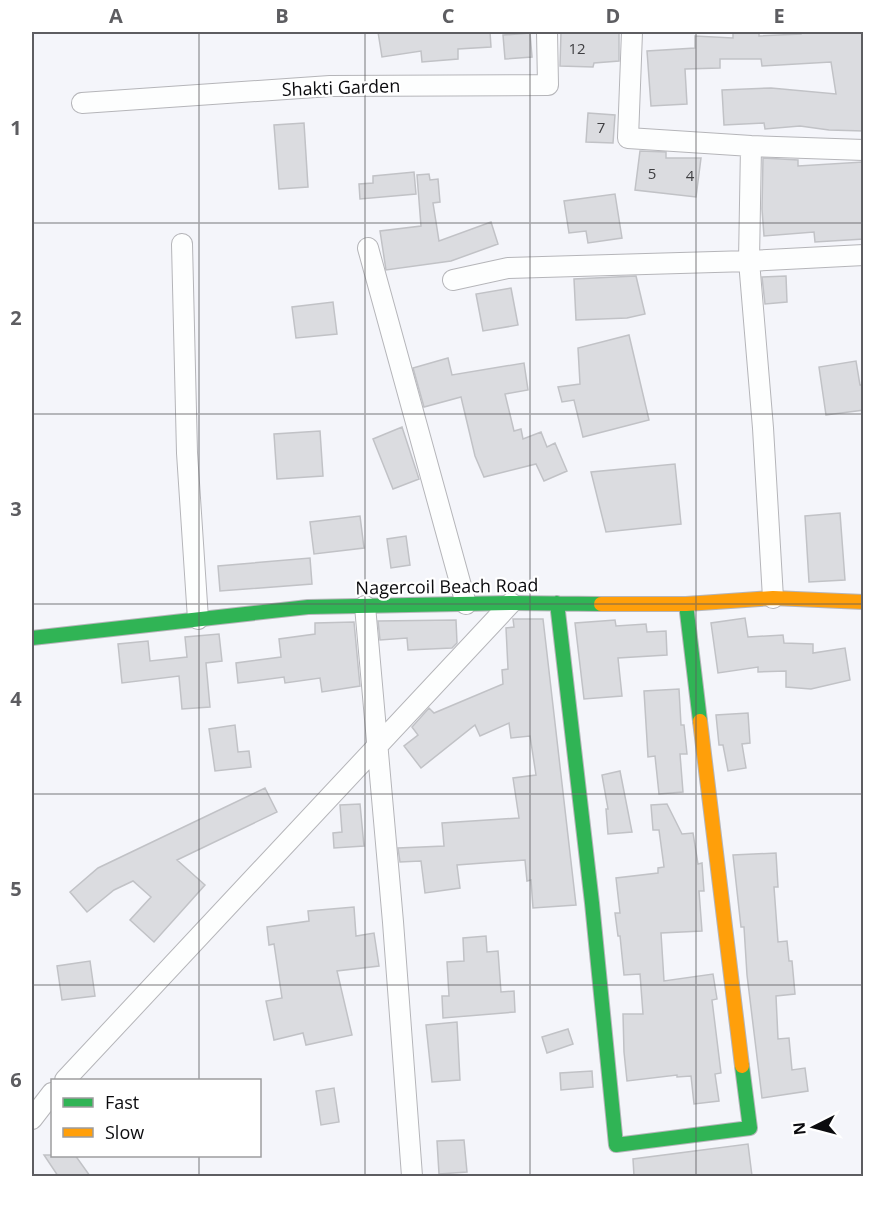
<svg xmlns="http://www.w3.org/2000/svg" width="895" height="1208" viewBox="0 0 895 1208" font-family="'Open Sans',sans-serif">
<style>
.building{fill:#dbdce0;stroke:#c1c2c6;stroke-width:1.5}
.lines{fill:none;stroke-linecap:round;stroke-linejoin:round}
.street-casing{stroke:#b5b5b9;stroke-width:22}
.fast-casing{stroke:#b5b5b9;stroke-width:16}
.slow-casing{stroke:#b5b5b9;stroke-width:16}
.street{stroke:#fdfefe;stroke-width:20}
.fast{stroke:#30b455;stroke-width:14}
.slow{stroke:#ff9f0a;stroke-width:14}
.grid{fill:none;stroke:#5d5d61;stroke-width:1.5;stroke-opacity:0.55}
.labels{text-anchor:middle;stroke-width:4.5;stroke-linejoin:round;paint-order:stroke}
.number-label{font-size:15px;fill:#3f3f42}
.street-label{font-size:18px;fill:#0b0b0e;stroke:#fff}
.neatline{fill:none;stroke:#5d5d61;stroke-width:2}
.grid-label{font-size:20px;text-anchor:middle;font-weight:bold;fill:#5d5d61}
</style>
<rect width="100%" height="100%" fill="#f4f5fa"/>
<path class="building" d="M378,32H490L491,47L458,49V59L422,62L421,51L382,57Z
M561,32H619V61L594,63L593,67L560,66Z
M733,32H759V36L801,34V32H864V131L829,130L800,126L765,129L764,123L724,125L722,90L771,88L836,94L831,62L762,66L761,59H720V68L685,69L687,104L651,106L647,51L695,48V36L733,38Z
M530,33L532,57L505,59L503,35Z
M588,113L615,115L613,143L586,142Z
M304,123L308,187L279,189L274,125Z
M640,151L666,152V158H701L696,197L635,190Z
M763,158L798,160V166L863,162L864,239L815,242L814,232L764,236L762,209Z
M414,172L416,194L360,199L359,184L373,183V176Z
M429,174L430,180L438,179L440,202L433,203L439,241L491,222L498,244L451,261L386,270L380,231L421,226L417,175Z
M615,194L622,238L588,243L586,231L569,233L564,201Z
M636,276L645,314L627,318L576,320L574,279Z
M786,276L787,302L765,304L762,277Z
M511,288L518,325L483,331L476,294Z
M333,302L337,334L296,338L292,307Z
M629,335L649,420L583,437L574,400L562,402L558,387L580,384L578,348Z
M448,358L452,375L524,363L528,390L505,394L514,431L521,429L523,439L541,432L547,447L555,443L567,471L544,481L536,464L484,477L475,456L461,397L424,407L413,368Z
M856,361L860,385H864V410L826,415L819,367Z
M402,427L419,479L393,489L373,439Z
M320,431L323,476L277,479L274,434Z
M675,464L681,524L606,532L591,472Z
M840,513L845,580L809,582L805,516Z
M360,516L364,548L314,554L310,522Z
M406,536L410,565L391,568L387,539Z
M310,558L312,584L220,591L218,566Z
M745,618L748,637L783,635L784,643L813,644V653L845,648L850,680L811,689L786,687V671L758,672V667L718,673L711,623Z
M513,619H543L576,905L533,908L531,880L527,881L525,860L457,865L460,888L425,893L421,861L400,862L398,848L444,846L442,823L519,818L513,778L536,775L530,736L511,738L509,723L480,736L475,725L421,768L404,746L418,735L412,727L429,708L434,713L503,684L502,670L508,669L506,628L514,627Z
M456,620L457,643L452,648L408,650L407,638L380,640L378,621Z
M615,620L616,626L646,624L647,632L666,631L667,655L618,658L622,696L584,699L575,623Z
M354,622L360,686L322,692L320,678L285,683L284,677L238,683L236,663L281,657L279,639L315,634V623Z
M219,634L222,661L206,663L210,707L182,709L179,676L122,683L118,644L148,641L150,661L187,657L185,637Z
M679,689L681,725H684L687,754H680L683,792L659,794L655,756L648,757L644,691Z
M748,713L750,743L742,744L746,768L728,771L723,745H719L716,715Z
M235,725L238,752L249,751L251,767L215,771L209,729Z
M620,771L632,832L608,834L606,809H608L602,775Z
M265,788L277,812L177,860L205,885L154,942L130,920L151,897L133,881L114,890L87,912L70,892L98,868Z
M360,804L364,846L334,848L333,833L342,832L340,805Z
M667,804L682,834L693,833L698,864L702,863L704,891H699L702,931L661,933L664,981L713,974L717,999L712,1000L721,1073L715,1074L719,1101L694,1104L691,1076L677,1077V1075L627,1081L624,1052L623,1014H643L640,974L624,975L620,936H618L615,913H620L616,878L658,873V868L664,867L659,830H653L651,805Z
M776,853L778,887H774L778,942L787,941L789,961H792L795,994L776,996L778,1039L789,1038L792,1070L805,1068L808,1091L762,1098L747,975L744,927H741L733,855Z
M354,907L356,936L374,933L379,966L337,971L352,1035L306,1045L303,1033L274,1040L266,1001L282,998L274,944L269,945L267,927L309,921L308,911Z
M486,936L487,952L498,951L501,992L514,991L515,1012L443,1018L442,996H449L447,962L464,961L463,938Z
M90,961L95,996L62,1000L57,966Z
M457,1022L460,1080L432,1082L426,1025Z
M568,1029L573,1044L547,1053L542,1037Z
M592,1071L593,1087L561,1090L560,1073Z
M334,1088L339,1122L321,1125L316,1091Z
M464,1140L467,1172L439,1174L437,1141Z
M748,1144L752,1176H634L633,1159Z
M44,1155H75L90,1176H58Z"/>
<g class="lines">
<defs>
<path id="street" d="M632,32L628,138L751,146L864,150
M82,103L330,86L548,85L547,32
M751,146L749,261L763,428L773,598
M182,244L187,453L198,619
M368,248L466,604
M453,280L508,268L749,261L864,255
M365,606L393,922L412,1176
M65,1080L511,603
M32,1119L52,1093"/>
<path id="fast" d="M557,603L592,903L616,1145L750,1128L742,1066
M686,604L700,721
M32,638L308,607L511,603L601,604"/>
<path id="slow" d="M601,604H686L773,598L864,602
M700,721L742,1066"/>
</defs>
<use href="#street" class="street-casing"/>
<use href="#fast" class="fast-casing"/>
<use href="#slow" class="slow-casing"/>
<use href="#street" class="street"/>
<use href="#fast" class="fast"/>
<use href="#slow" class="slow"/>
</g>
<path class="grid" d="M199,32V1080M365,32V1176M530,32V1176M696,32V1176M32,223H864M32,414H864M32,604H864M32,794H864M32,985H864M199,1156V1176"/>
<g class="labels">
<g class="number-label">
<text x="577" y="54">12</text>
<text x="601" y="133">7</text>
<text x="652" y="179">5</text>
<text x="690" y="181">4</text>
</g>
<g class="street-label">
<text transform="translate(341 88) rotate(-2)" y="6">Shakti Garden</text>
<text transform="translate(447 587) rotate(-1)" y="6">Nagercoil Beach Road</text>
</g>
</g>
<rect width="895" height="1208" fill="none" stroke="#ffffff" stroke-width="66"/>
<rect x="51" y="1079" width="210" height="78" fill="#ffffff" stroke="#9d9d9f" stroke-width="1.5"/>
<rect x="63" y="1098" width="30" height="9" fill="#30b455" stroke="#9d9d9f" stroke-width="1.5"/>
<text x="105" y="1109" font-size="18" fill="#0b0b0e">Fast</text>
<rect x="63" y="1128" width="30" height="9" fill="#ff9f0a" stroke="#9d9d9f" stroke-width="1.5"/>
<text x="105" y="1139" font-size="18" fill="#0b0b0e">Slow</text>
<g transform="translate(814 1127) rotate(264)" stroke="#ffffff" stroke-width="4.5" paint-order="stroke">
<path d="M0-4.5L10 22L0 15L-10 22Z" fill="#0b0b0e"/>
<text y="-9" font-size="16" font-weight="bold" text-anchor="middle" fill="#0b0b0e">N</text>
</g>
<rect x="33" y="33" width="829" height="1142" class="neatline"/>
<g class="grid-label">
<text x="116" y="23">A</text>
<text x="282" y="23">B</text>
<text x="448" y="23">C</text>
<text x="613" y="23">D</text>
<text x="779" y="23">E</text>
<text x="16" y="135">1</text>
<text x="16" y="325">2</text>
<text x="16" y="516">3</text>
<text x="16" y="706">4</text>
<text x="16" y="896">5</text>
<text x="16" y="1087">6</text>
</g>
</svg>
